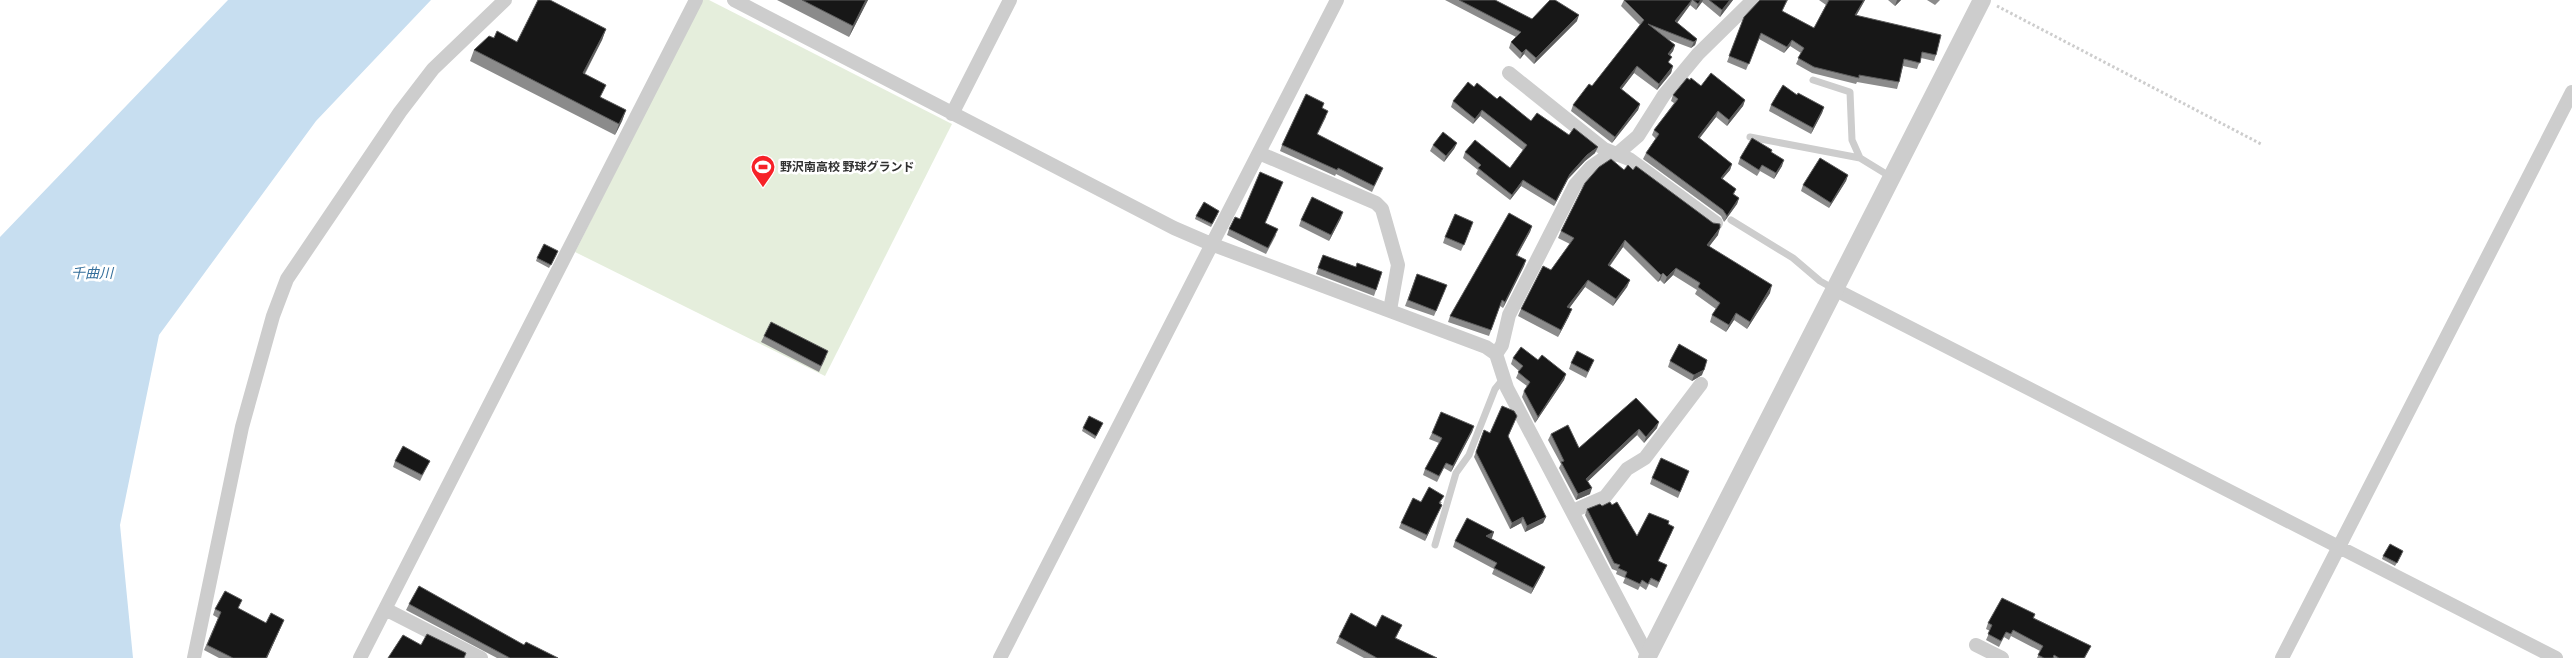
<svg xmlns="http://www.w3.org/2000/svg" width="2572" height="658" viewBox="0 0 2572 658" font-family="'Source Sans 3','Noto Sans JP',sans-serif">
<style>
.green{fill:#e5eedc}
.water{fill:#c7def0}
.lines{fill:none;stroke-linecap:round;stroke-linejoin:round}
.path{stroke:#cdcdcd;stroke-width:3;stroke-dasharray:2.5 2.5;stroke-linecap:butt}
.service{stroke:#cdcdcd;stroke-width:7}
.minor{stroke:#cdcdcd;stroke-width:14}
.tertiary{stroke:#cdcdcd;stroke-width:18}
.wall{fill:#8b8b8b}
.shaded-wall{fill:#5d5d5d}
.building{fill:#171717;stroke:#5d5d5d}
.labels{text-anchor:middle;stroke-width:5;stroke-linejoin:round;paint-order:stroke}
.poi-label{font-size:12px;font-weight:bold;fill:#303030;stroke:#fff;text-anchor:start}
.water-label{font-size:14px;font-style:italic;fill:#356f9b;stroke:#fff}
</style>
<rect width="100%" height="100%" fill="#fff"/>
<path class="green" d="M702,0H709L952,124L825,376L575,252Z"/>
<path class="water" d="M228,0H431L316,121L159,335L120,525L133,658H0V237Z"/>
<g class="lines">
<path class="path" d="M1997,6L2261,144"/>
<path class="service" d="M1813,80L1850,92L1852,140L1860,158L1891,177
M1750,137L1860,158
M1731,220L1793,258L1820,281L1834,289
M1435,545L1456,473L1469,455L1495,389L1504,378"/>
<path class="minor" d="M734,0L1174,228L1211,244L1486,347L1496,354
M1509,73L1604,149L1629,159L1716,223
M952,114L1010,0
M1259,153L1376,203L1382,209L1398,265L1390,310
M1834,289L2556,658
M1573,511L1605,497L1627,469L1645,458L1701,384
M385,609L481,658
M1976,645L2002,658
M194,658L242,427L273,316L287,279L400,112L433,69L505,0
M360,658L696,0
M1000,658L1337,0
M1649,658L1507,388L1496,354L1502,345L1509,315L1575,185L1591,167L1604,158L1617,154L1638,136L1664,95L1698,54L1753,0
M2282,658L2572,92"/>
<path class="tertiary" d="M1647,658L1982,0"/>
</g>
<path class="wall" d="M777,0H868L849,37Z
M1445,0H1495L1532,19L1577,21L1534,64L1524,54L1520,59L1509,48L1511,42L1516,37Z
M1624,0H1733L1720,17L1702,2L1696,10L1690,5L1677,23L1697,39L1695,45L1691,48L1667,39L1675,45L1673,51L1670,55L1669,63L1673,66L1671,73L1657,90L1634,73L1621,90L1640,104L1638,110L1612,143L1571,111L1573,105L1592,86L1640,25L1621,6Z
M1760,0H1788L1782,11L1814,28L1826,5L1819,0H1865L1856,16L1936,55L1934,61L1921,58L1917,69L1903,66L1899,82L1897,89L1857,82L1856,84L1812,73L1796,64L1801,53L1790,46L1784,53L1759,39L1746,70L1727,62L1744,17Z
M1888,0H1901L1895,6Z
M1927,0H1940L1935,5Z
M606,29L602,40L585,74L601,98L626,110L622,121L615,135L470,61L474,50L494,38L517,42Z
M1690,80L1701,86L1745,100L1743,106L1727,126L1716,117L1699,138L1732,164L1730,170L1722,179L1736,189L1734,194L1739,198L1737,204L1724,222L1721,216L1643,159L1646,153L1656,139L1652,135L1654,130L1674,103L1671,101L1673,95Z
M1474,87L1497,99L1531,121L1595,153L1585,161L1568,179L1554,206L1521,186L1510,200L1476,174L1478,170L1463,158L1465,152L1510,168L1523,150L1480,116L1473,124L1451,107L1453,101Z
M1797,95L1824,107L1822,113L1811,134L1769,111L1771,105Z
M1322,108L1326,117L1317,135L1381,173L1372,192L1336,174L1335,176L1280,151L1282,145Z
M1457,143L1454,149L1444,162L1430,151L1433,145Z
M1771,152L1782,166L1774,179L1760,171L1757,176L1738,164L1740,158Z
M1624,170L1718,235L1709,246L1770,293L1747,329L1734,320L1726,332L1710,322L1712,315L1716,309L1695,294L1697,290L1673,275L1664,284L1660,280L1658,282L1623,247L1610,266L1630,280L1627,287L1613,306L1585,287L1569,308V316L1558,337L1518,316L1521,309L1551,270L1570,244L1558,238L1561,231Z
M1848,175L1846,181L1829,208L1801,191L1803,185Z
M1218,214L1211,227L1195,219L1196,216Z
M1341,218L1329,241L1299,226L1301,220Z
M1240,219L1266,223L1276,235L1266,254L1227,235L1229,229Z
M1532,226L1530,232L1517,256L1526,260L1524,266L1503,308L1500,306L1489,336L1448,322L1450,316Z
M1471,228L1461,251L1443,243L1445,237Z
M557,254L549,268L536,261L537,258Z
M1323,255L1356,267L1382,272L1374,296L1316,274Z
M1417,274L1445,290L1434,316L1405,306Z
M764,336L826,357L819,372L761,342Z
M1513,358L1538,360L1566,374L1564,380L1535,423L1522,397L1524,391L1527,386L1516,378L1519,371L1511,364Z
M1594,360L1586,378L1569,369L1571,363Z
M1670,361L1702,375L1692,381L1668,367Z
M1636,398L1657,428L1644,443L1637,435L1588,481L1590,494L1576,500L1559,468L1561,464L1548,440L1551,434L1579,448Z
M1515,421L1508,437L1546,517L1543,523L1525,532L1521,523L1510,529L1474,457L1484,430L1490,433Z
M1103,423L1095,439L1082,431L1083,428Z
M1474,426L1472,432L1451,472L1444,468L1437,482L1423,475L1425,469L1439,443L1429,439L1432,433Z
M395,461H430L420,481L393,467Z
M1689,471L1678,498L1650,484L1652,478Z
M1421,502H1442L1440,504L1442,505L1439,511L1425,541L1399,528L1401,523Z
M1612,505L1637,536L1669,524L1672,532L1658,561L1667,565L1657,588L1649,584L1646,590L1640,586L1638,590L1623,583L1625,578L1616,574L1617,571L1612,569L1585,515L1587,509L1602,506Z
M1494,532L1491,538L1543,572L1531,594L1492,574L1494,569L1453,547L1455,541Z
M2402,554L2395,566L2382,559L2383,556Z
M409,604L524,645L558,658H497L406,610Z
M215,609H239L266,623L284,620L267,658H219L204,650L218,618L213,615Z
M2035,614L2034,618L2091,646L2085,658H2037L2040,651L2011,636L2009,640L2004,637L1999,647L1986,640L1990,631L1986,629L1988,623Z
M1402,625L1396,638L1437,658H1364L1336,643L1339,637L1376,627Z"/>
<path class="shaded-wall" d="M866,0H868L849,37L853,26Z
M1692,0L1690,5L1673,28L1675,21Z
M1701,0H1703L1702,2L1696,10L1698,4Z
M1730,0H1733L1720,17L1722,10Z
M1864,0H1865L1853,21L1855,15Z
M1897,0H1901L1895,6Z
M1579,15L1577,21L1534,64L1536,58Z
M606,29L602,40L579,84L583,73Z
M1697,39L1695,45L1691,48L1694,42Z
M1792,40L1790,46L1784,53L1787,47Z
M1675,45L1673,51L1666,60L1668,54Z
M1526,49L1524,54L1520,59L1522,53Z
M1637,66L1634,73L1617,95L1620,88Z
M1673,66L1671,73L1657,90L1659,84Z
M1745,100L1743,106L1727,126L1729,120Z
M1640,104L1638,110L1612,143L1615,137Z
M1824,107L1822,113L1811,134L1813,128Z
M626,110L622,121L615,135L619,124Z
M1482,110L1480,116L1473,124L1475,119Z
M1718,111L1716,117L1696,143L1698,137Z
M1457,143L1454,149L1444,162L1446,156Z
M1598,147L1595,153L1585,161L1568,179L1554,206L1556,201L1570,174L1587,155Z
M1784,160L1782,166L1774,179L1776,173Z
M1732,164L1730,170L1718,184L1721,178Z
M1848,175L1846,181L1829,208L1831,203Z
M1523,180L1521,186L1510,200L1512,195Z
M1739,198L1737,204L1724,222L1727,216Z
M1343,212L1341,218L1329,241L1331,235Z
M1532,226L1530,232L1514,261L1516,255Z
M1720,228L1718,235L1705,252L1707,245Z
M1625,240L1623,247L1605,272L1608,265Z
M1526,260L1524,266L1503,308L1505,302Z
M1676,268L1673,275L1664,284L1667,277Z
M1663,273L1660,280L1658,282L1661,275Z
M1588,280L1585,287L1565,314L1567,307Z
M1630,280L1627,287L1613,306L1616,299Z
M1772,285L1770,293L1747,329L1750,322Z
M1572,309L1569,316L1558,337L1561,330Z
M1736,313L1734,320L1726,332L1729,325Z
M1704,370L1702,375L1692,381L1694,375Z
M1566,374L1564,380L1535,423L1538,417Z
M1659,422L1657,428L1644,443L1646,437Z
M1474,426L1472,432L1451,472L1453,466Z
M1639,429L1637,435L1584,485L1586,479Z
M1592,488L1590,494L1576,500L1578,494Z
M1442,505L1439,511L1425,541L1427,535Z
M1523,517L1521,523L1510,529L1512,523Z
M1546,517L1543,523L1525,532L1527,526Z
M1494,532L1492,538L1484,541L1486,536Z
M1545,567L1543,572L1531,594L1533,588Z
M284,620L267,658H266Z"/>
<path class="building" d="M538,0H550L606,29L583,73L606,85L600,97L626,110L619,124L474,50L489,36L494,38L497,31L517,42Z
M802,0H866L853,26Z
M1459,0H1495L1532,19L1550,0H1555L1579,15L1536,58L1526,49L1522,53L1511,42L1521,32Z
M1624,0H1692L1675,21L1697,39L1694,42L1648,24L1675,45L1668,54L1672,57L1668,62L1673,66L1659,84L1637,66L1620,88L1640,104L1615,137L1573,105L1589,84L1592,86L1644,20Z
M1693,0H1701L1698,4Z
M1709,0H1730L1722,10Z
M1760,0H1787L1782,11L1814,28L1829,0H1864L1855,15L1941,35L1936,55L1922,52L1920,63L1904,59L1899,82L1859,75V78L1814,67L1798,58L1804,48L1792,40L1787,47L1761,33L1749,64L1729,56L1744,17Z
M1711,73L1745,100L1729,120L1718,111L1698,137L1732,164L1721,178L1736,189L1733,194L1739,198L1727,216L1723,210L1646,153L1659,134L1654,130L1678,99L1673,95L1687,78L1690,80L1691,78L1701,86Z
M1468,82L1474,87L1477,83L1497,99L1500,96L1531,121L1537,113L1569,135L1574,128L1598,147L1587,155L1570,174L1556,201L1523,180L1512,195L1478,168L1481,165L1465,152L1475,140L1510,168L1527,145L1482,110L1475,119L1453,101Z
M1783,85L1797,95L1798,93L1824,107L1813,128L1771,105Z
M1306,94L1324,103L1322,108L1328,111L1317,134L1383,168L1374,186L1338,168L1337,170L1282,145Z
M1443,132L1457,143L1446,156L1433,145Z
M1752,138L1772,150L1771,152L1784,160L1776,173L1762,165L1759,170L1740,158Z
M1820,158L1848,175L1831,203L1803,185Z
M1611,159L1624,170L1628,165L1633,170L1636,166L1713,223L1720,224V228L1707,245L1772,285L1750,322L1736,313L1729,325L1712,315L1720,303L1698,287L1700,283L1676,268L1667,277L1663,273L1661,275L1625,240L1608,265L1630,280L1616,299L1588,280L1567,307L1572,309L1561,330L1521,309L1543,266L1551,270L1574,238L1561,231L1585,183L1599,167Z
M1260,172L1283,182L1265,223L1278,229L1268,248L1229,229L1235,217L1240,219Z
M1312,197L1343,212L1331,235L1301,220Z
M1204,202L1219,211L1212,224L1196,216Z
M1509,213L1532,226L1516,255L1526,260L1505,302L1502,300L1491,330L1450,316Z
M1455,214L1473,222L1464,245L1445,237Z
M544,244L558,251L551,265L537,258Z
M1323,255L1356,267L1357,263L1382,272L1376,290L1318,268Z
M1417,274L1447,285L1436,311L1408,300Z
M771,322L828,351L821,366L764,336Z
M1679,344L1707,360L1704,370L1694,375L1670,361Z
M1521,347L1538,360L1542,355L1566,374L1538,417L1524,391L1530,382L1518,372L1523,366L1513,358Z
M1577,351L1594,360L1588,372L1571,363Z
M1636,398L1659,422L1646,437L1639,429L1586,479L1592,488L1578,494L1561,462L1564,461L1551,434L1568,425L1579,448Z
M1502,406L1514,411L1517,416L1508,436L1546,517L1527,526L1523,517L1512,523L1476,452L1484,430L1490,433Z
M1441,412L1474,426L1453,466L1446,463L1439,476L1425,469L1442,438L1432,433Z
M1089,416L1103,423L1096,436L1083,428Z
M403,446L430,461L422,475L395,461Z
M1661,458L1689,471L1680,492L1652,478Z
M1429,487L1444,496L1439,503L1442,505L1427,535L1401,523L1413,498L1421,502Z
M1610,502L1612,505L1617,502L1637,536L1649,513L1669,521L1668,524L1674,527L1658,561L1667,565L1659,582L1651,578L1648,584L1642,580L1640,584L1625,577L1627,572L1618,568L1620,565L1614,563L1587,509L1600,504L1602,506Z
M1467,518L1494,532L1486,536L1545,567L1533,588L1494,568L1497,563L1455,541Z
M2390,544L2403,551L2397,563L2383,556Z
M419,586L524,645L526,642L558,658H510L409,604Z
M225,591L242,600L238,608L266,623L271,613L284,620L266,658H233L207,645L221,612L215,609Z
M2002,598L2035,614L2033,618L2091,646L2084,658H2059L2054,655L2053,658H2044L2038,655L2043,646L2013,630L2011,634L2006,632L2001,641L1988,634L1992,625L1988,623Z
M1351,613L1376,627L1382,615L1402,625L1395,638L1437,658H1377L1339,637Z
M427,634L466,653L464,658H388L403,635L421,645Z"/>
<defs>
<symbol id="stadium-pin" viewBox="-11 -11 22 30"><path d="M0 17L-7.5 6A9.5 9.5 0 1 1 7.5 6Z" fill="#f62228" stroke="#fff"/><path d="M0-5a6.5 5 0 1 0 0 10a6.5 5 0 1 0 0-10ZM-3.5-1.8h7v3.6h-7Z" fill="#fff"/></symbol>
</defs>
<g fill-rule="evenodd">
<use href="#stadium-pin" x="749" y="153" width="28" height="38"/>
</g>
<g class="labels">
<g class="poi-label">
<text x="780" y="171">野沢南高校 野球グランド</text>
</g>
<g class="water-label">
<text x="92" y="278">千曲川</text>
</g>
</g>
</svg>
